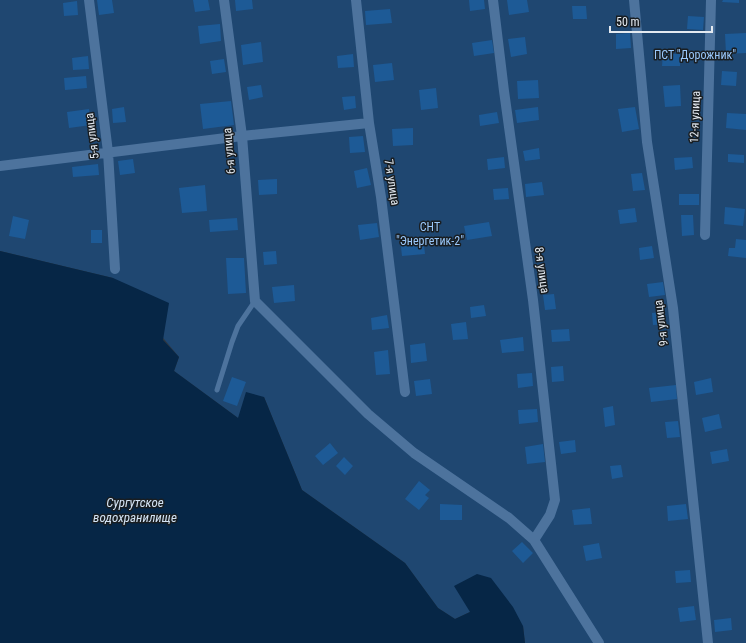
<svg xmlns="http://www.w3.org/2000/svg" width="746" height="643" viewBox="0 0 746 643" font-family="'Roboto Condensed',sans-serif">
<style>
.green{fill:#1f4771}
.water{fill:#062646}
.building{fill:#1d5a96}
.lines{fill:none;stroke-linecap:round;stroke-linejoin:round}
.service{stroke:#4d739d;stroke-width:5}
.minor{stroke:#4d739d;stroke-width:10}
.labels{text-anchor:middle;stroke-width:3;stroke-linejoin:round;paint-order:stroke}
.park-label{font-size:12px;fill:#9ac8fb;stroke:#191e22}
.street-label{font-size:12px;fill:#e4eaf1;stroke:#191e22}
.water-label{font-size:13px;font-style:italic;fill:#d3e3f4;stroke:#191e22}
</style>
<rect width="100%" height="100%" fill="#2d3741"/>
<path class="green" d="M0,0H746V643H525L523,626L470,612L455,619L438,608L405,563L302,490L264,397L238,418L174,371L179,357L113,278L0,251Z"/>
<path class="water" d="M0,251L113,278L169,303L163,340L179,357L174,371L238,418L246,392L264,397L302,490L405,563L438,608L455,619L470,612L454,586L477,574L491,578L513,607L523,626L525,643H0Z"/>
<path class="building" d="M97,0H112L114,13L99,15Z
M193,0H208L210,10L195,12Z
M235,0H252L253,9L236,11Z
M469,0H484L485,9L470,11Z
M507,0H527L529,12L509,15Z
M723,0H739V3L722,2Z
M77,1L78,15L64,16L63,3Z
M572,6H586L587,19H573Z
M390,9L392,23L366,25L365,11Z
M688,16L704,17L703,30L687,29Z
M220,24L221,41L200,44L198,26Z
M630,33L631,48L616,49V34Z
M746,33V53L726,54L725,34Z
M525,37L527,54L511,57L508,39Z
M492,40L494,53L474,56L472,43Z
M261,42L263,62L243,65L241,45Z
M353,54L354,67L338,68L337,56Z
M663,54H680V66H662Z
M88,56L89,69L73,70L72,58Z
M224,59L226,72L212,74L210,61Z
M392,63L394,80L375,82L373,65Z
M722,71L737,72L736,86L721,85Z
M86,76L87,88L65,90L64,78Z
M538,80L539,98L518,99L517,81Z
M261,85L263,97L249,100L247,87Z
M680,85L681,106L665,107L663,86Z
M436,88L438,108L421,110L419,90Z
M355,96L356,108L344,110L342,97Z
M231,101L234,125L203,129L200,104Z
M124,107L126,122L113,123L112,109Z
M538,107L539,120L517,123L515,110Z
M635,107L639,129L622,132L618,109Z
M89,109L91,125L69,128L67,112Z
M497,112L499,123L480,126L479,115Z
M727,113L746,114V130L726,128Z
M413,128V145L393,146L392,129Z
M363,136L365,152L350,153L349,137Z
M539,148L540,159L525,161L523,151Z
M728,154L744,155V163L728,162Z
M504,157L505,168L488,170L487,159Z
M692,157L693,168L675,170L674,158Z
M133,159L135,173L120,175L118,161Z
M98,164L99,175L73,177L72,167Z
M367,168L371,185L357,188L354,171Z
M642,173L645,190L633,191L631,174Z
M277,179V194L259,195L258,180Z
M542,182L544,195L526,197L525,184Z
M205,185L207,211L182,213L179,188Z
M508,188L509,199L494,200L493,189Z
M679,194H699V205H679Z
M725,207L745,209L743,226L724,224Z
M635,208L637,222L620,224L618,210Z
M681,215H693L694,235L682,236Z
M13,216L29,220L25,239L9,236Z
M237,218L238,230L210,232L209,220Z
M489,222L492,236L467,240L464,226Z
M377,223L379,237L360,240L358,225Z
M91,230H102V243H91Z
M423,237L425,254L402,256L400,239Z
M736,239L746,240V258L728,256L729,248H735Z
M652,246L654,258L640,260L639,248Z
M276,251L277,264L264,265L263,252Z
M226,258H244L246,293L228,294Z
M663,282L665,295L649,297L647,284Z
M294,285L295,301L274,303L272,287Z
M554,294L556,309L545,310L543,295Z
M484,305L486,316L471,318L470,307Z
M665,312L666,324L653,325L652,313Z
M387,315L389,328L372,330L371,318Z
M466,322L468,339L453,340L451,324Z
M569,329L570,341L552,342L551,330Z
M523,337L524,351L502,353L500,340Z
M425,343L427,361L411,363L410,345Z
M388,350L390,374L376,375L374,352Z
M563,366L564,381L552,382L551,367Z
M532,373L533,386L518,388L517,374Z
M232,377L246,382L237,406L223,401Z
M711,378L713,392L696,395L694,382Z
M430,379L432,394L416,396L414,381Z
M676,385L677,399L651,402L649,388Z
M613,406L615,425L605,427L603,408Z
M537,409L538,422L519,424L518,410Z
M719,414L722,428L705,432L702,418Z
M678,421L680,437L667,438L665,422Z
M575,440L576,452L561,454L559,442Z
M330,443L338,453L323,465L315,456Z
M543,444L545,462L527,464L525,447Z
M727,449L729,461L712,464L710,452Z
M344,457L353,466L345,475L336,466Z
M621,465L623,477L612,479L610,466Z
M419,481L430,490L425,495L429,498L419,510L405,499Z
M440,504L462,505V520H440Z
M686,504L688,519L668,521L667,506Z
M590,508L592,524L574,525L572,510Z
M522,542L533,553L523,563L512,551Z
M599,543L602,558L586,561L583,546Z
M690,570L691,582L676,583L675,571Z
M694,606L696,620L680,622L678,608Z
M731,618L732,630L715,632L714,620Z"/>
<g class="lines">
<path class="service" d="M217,390L232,342L238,326L255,301"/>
<path class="minor" d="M89,0L108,152L115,269
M224,0L242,136L255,301L368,414L414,453L509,518L534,540L599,643
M356,0L369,123L381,197L405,392
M493,0L504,91L533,300L555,500L550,515L534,540
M634,0L647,142L673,308L708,643
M0,166L242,136L369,123
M705,235L711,0"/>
</g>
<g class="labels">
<g class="park-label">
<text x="695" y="59">ПСТ "Дорожник"</text>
<text x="430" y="231">СHТ<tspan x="430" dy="14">"Энергетик-2"</tspan></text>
</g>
<g class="street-label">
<text transform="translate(695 117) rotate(-88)" y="4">12-я улица</text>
<text transform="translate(92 136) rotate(-97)" y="4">5-я улица</text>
<text transform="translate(229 151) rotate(-95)" y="4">6-я улица</text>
<text transform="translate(392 182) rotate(81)" y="4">7-я улица</text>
<text transform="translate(542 270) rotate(82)" y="4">8-я улица</text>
<text transform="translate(661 323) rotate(-97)" y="4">9-я улица</text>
</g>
<g class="water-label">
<text x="135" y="507">Сургутское<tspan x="135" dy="15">водохранилище</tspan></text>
</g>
</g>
<path d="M610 26v6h102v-6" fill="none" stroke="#e4eaf1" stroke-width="2"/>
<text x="616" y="26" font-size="12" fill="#e4eaf1" stroke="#191e22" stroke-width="3" paint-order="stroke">50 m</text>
</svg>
